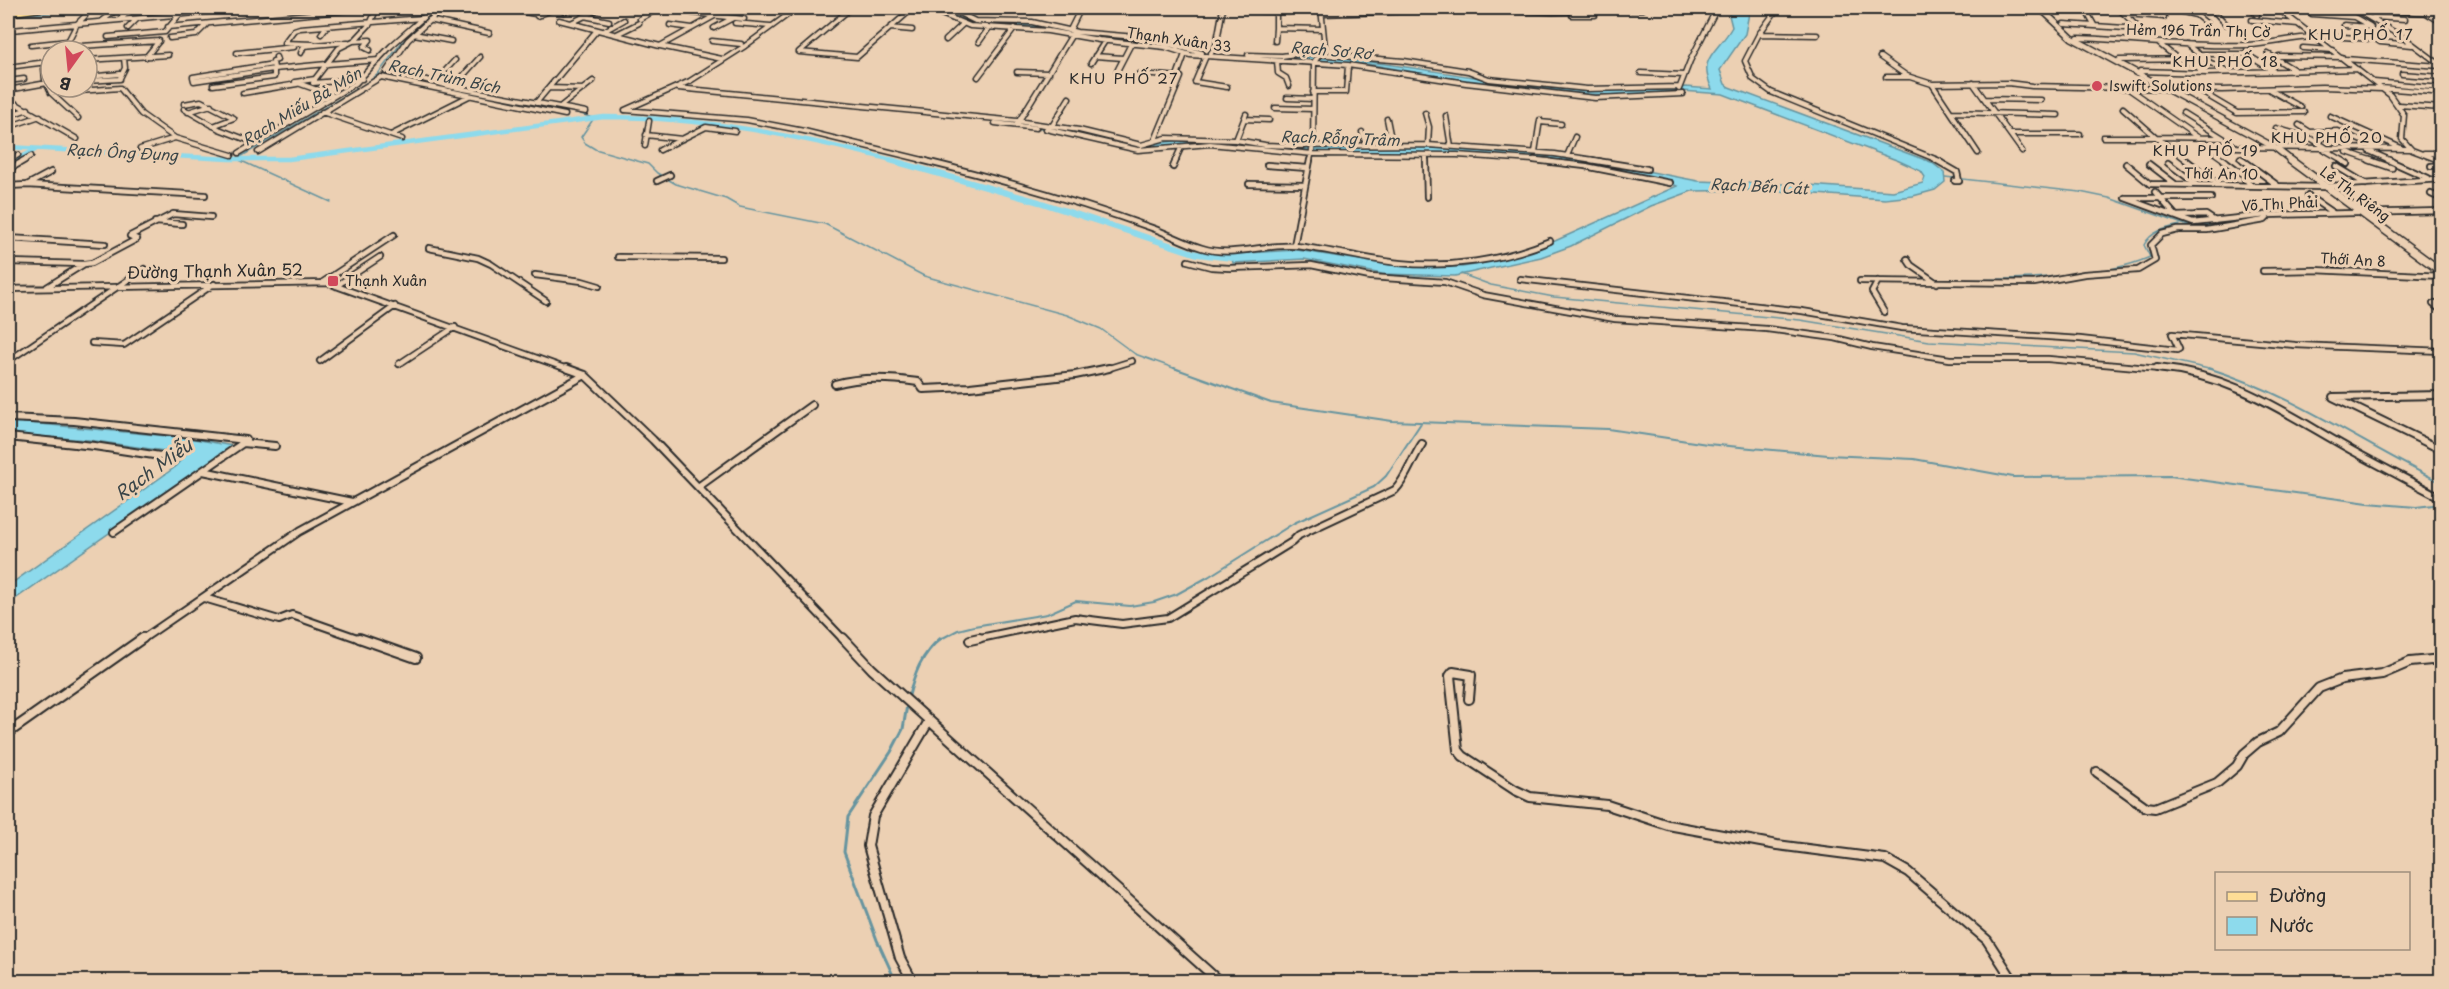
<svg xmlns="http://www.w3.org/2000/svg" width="2449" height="989" viewBox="0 0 2449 989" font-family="'Playpen Sans',sans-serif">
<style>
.water{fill:#8ddaec;stroke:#66949f;stroke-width:1.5}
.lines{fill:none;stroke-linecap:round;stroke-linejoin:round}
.stream-far2{stroke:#66949f;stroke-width:1.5}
.stream-far1{stroke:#66949f;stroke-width:2}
.stream{stroke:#66949f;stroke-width:3}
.canal-far1{stroke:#8ddaec;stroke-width:4.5}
.canal{stroke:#8ddaec;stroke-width:6}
.street-far3-casing{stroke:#2b2b2b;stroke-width:7}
.street-far2-casing{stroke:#2b2b2b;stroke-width:8}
.street-far1-casing{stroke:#2b2b2b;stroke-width:10}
.street-casing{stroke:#2b2b2b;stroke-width:12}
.secondary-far1-casing{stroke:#2b2b2b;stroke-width:8}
.secondary-casing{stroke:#2b2b2b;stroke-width:10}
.primary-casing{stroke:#2b2b2b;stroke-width:9}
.street-far3{stroke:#ecd0b3;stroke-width:4}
.street-far2{stroke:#ecd0b3;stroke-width:4.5}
.street-far1{stroke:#ecd0b3;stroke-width:6}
.street{stroke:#ecd0b3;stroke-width:8}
.secondary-far1{stroke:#ecd0b3;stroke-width:5}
.secondary{stroke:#ecd0b3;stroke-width:7}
.primary{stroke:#fedd96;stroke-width:6}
.poi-dot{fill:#d1495b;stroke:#ecd0b3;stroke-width:2}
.labels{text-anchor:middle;stroke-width:6;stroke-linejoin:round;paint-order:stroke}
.far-street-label{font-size:14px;fill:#2b2b2b;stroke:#ecd0b3}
.far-poi-label{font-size:14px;fill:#2b2b2b;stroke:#ecd0b3;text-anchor:start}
.far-neighbourhood-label{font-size:15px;letter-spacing:1.5px;fill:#2b2b2b;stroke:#ecd0b3}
.far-water-label{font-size:15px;font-style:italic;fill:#3a4548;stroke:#ecd0b3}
.street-label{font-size:16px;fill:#2b2b2b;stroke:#ecd0b3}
.water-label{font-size:18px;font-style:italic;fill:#3a4548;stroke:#ecd0b3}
</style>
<rect width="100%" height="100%" fill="#ecd0b3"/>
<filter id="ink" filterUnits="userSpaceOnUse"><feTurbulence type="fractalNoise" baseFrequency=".0167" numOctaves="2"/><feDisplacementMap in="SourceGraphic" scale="12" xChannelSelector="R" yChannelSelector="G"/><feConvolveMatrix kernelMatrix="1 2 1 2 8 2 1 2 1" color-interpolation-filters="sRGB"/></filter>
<g filter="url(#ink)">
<path class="water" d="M1732,8H1750L1745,34L1720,70L1725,84L1729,87L1931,162L1944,172L1945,182L1935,190L1913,196L1885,199L1761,190L1692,191L1651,206L1571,246L1541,257L1455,276L1382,274L1304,259L1233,263L1231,254L1297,250L1390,265L1462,267L1481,264L1555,241L1677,186L1661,179L1620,170L1507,156L1301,151L1211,143L1141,149L1069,132L993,121L995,119L1077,131L1142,146L1180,140H1203L1317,147H1413L1489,150L1595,161L1698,181L1808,185L1893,191L1923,183L1925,177L1921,171L1899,161L1723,94L1682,91L1620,95L1587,94L1450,78L1368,64L1305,59L1306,55C1399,62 1490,84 1584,89C1605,90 1660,83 1675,90L1685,87L1712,89C1697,56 1717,54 1732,27L1729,15Z
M8,421L189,438L233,446L8,604V586L174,468L186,454L88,440L8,434Z"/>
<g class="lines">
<path class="stream-far2" d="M935,8L968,22L1030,26L1162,45
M8,16L118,8
M1173,48L1197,54
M1265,58H1308
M378,74L567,110L594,118L581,137L585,143L595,149L648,164L657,173L676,184L726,199L740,207L825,224L924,276L1067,315L1101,329L1135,354L1179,370
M237,159L368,82L378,74L402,42L439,8
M237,159L331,202
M1945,177L2080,192L2109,198L2191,227L2254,220
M1461,274L1491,285L1554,297L1800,320L1929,341L2134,352L2213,370
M1940,280C2000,279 2096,281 2150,257L2144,245C2151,231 2166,228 2180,225"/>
<path class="stream-far1" d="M1174,368L1271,403L1392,421L1608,429L1707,444L1828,455L1914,459L2013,477L2170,476L2368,503L2416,507L2442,504
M2208,368C2295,395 2362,444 2442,483
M939,640L958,630L974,626L1047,614L1076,601L1130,606L1154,602L1177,594L1208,577L1294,523L1374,487L1386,476L1421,423"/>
<path class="stream" d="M908,699C914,675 921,654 941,638
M896,982L877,940L844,852L848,817L891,752L903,729L907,705"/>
<path class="canal-far1" d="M8,147L229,159H289L604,117C704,117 800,136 896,161
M14,161L35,150"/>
<path class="canal" d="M890,160L1039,202L1197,254L1232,258
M8,165L17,160"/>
<defs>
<path id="street-far3" d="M15,8L10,10L16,9
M416,8L413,10L432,9
M507,8L520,10
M524,8L520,11L540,15
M601,8L571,23L660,46
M621,8L635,10
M652,8L744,19
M762,8L791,11
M851,8L799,52L857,57L913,8
M927,8L970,26L1048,31L1099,40L1165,47L1190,55L1348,65L1466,83L1595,98L1683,94
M949,8L975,21L1032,22L1077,32L1148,38L1202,53
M1288,8H1322
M1774,8L1775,12L1759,34L1745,61L1753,79L1771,92L1940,161
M2118,8L2153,42
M2165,8L2196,15L2206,23
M2211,8L2226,24
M2250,8L2257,15
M2277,8L2390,95L2404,115L2402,139L2412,150L2441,161
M2338,8L2370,26
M2353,8L2406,39L2442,66
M339,11L380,8
M400,11L402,8
M1261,11L1289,12
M564,12L574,8
M1322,14L1475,9L1553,12L1643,9
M2126,14L2164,17
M2312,14L2354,17
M1276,15V28
M1572,15H1595
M537,16L556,8
M584,16L609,21
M2089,16L2094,25
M2373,17L2405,19
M120,19L131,10
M640,19L657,9
M429,20L489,33
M559,20L571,23
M2252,20L2298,24
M102,21L115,11L124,8
M735,23L770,26
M2064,24L2125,28L2137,26
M670,25L692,28
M2344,25L2357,26
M168,27L341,11
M2371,27L2357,26L2380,42L2412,45
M128,28L137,19
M714,28L733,18
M890,28L912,30
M11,30L250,8
M1070,30L1081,8
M604,31L624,20
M321,34L327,26
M414,34L451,41
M617,34L639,23
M1759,34L1817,35
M2314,35L2372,39
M108,37L165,32L179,15
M170,38L196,35L207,24
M2078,38C2134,40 2192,47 2248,45C2272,44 2293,37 2316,37
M946,40L963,24
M353,41L370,40L364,47L370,50
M712,41L741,44
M1275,41L1276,28L1323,29
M979,42L989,28
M2158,43L2178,59
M313,44L284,43L294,30L300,28L422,18
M2186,44L2205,59H2203L2227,71
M31,45L68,41
M65,47L159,41
M2303,48L2333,50
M63,51L77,24L85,16
M237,53L294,47
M301,53L304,46L348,42
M1211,53L1216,46L1223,8
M2199,54H2250L2247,51
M2246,54L2272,70
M2268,54L2293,69
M1248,55L1282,56L1302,53L1404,61L1468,71L1489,79L1587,89L1679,87
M1095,56L1123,58
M1206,56L1195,82L1227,87
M2279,56L2342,57
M146,57L159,41
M1880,57L1907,76L1932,84
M722,59L660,46L729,8
M2345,59L2440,66
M87,60L168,55
M2119,60L2203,59
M2187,60L2206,73
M1277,61L1278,73L1286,78L1289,86
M51,63L44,68L45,80L51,93L120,88L141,114L175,138
M1091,63L1105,41
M327,64L379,60
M8,67L47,62
M388,70L453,87L586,112
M1117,71L1131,44
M2140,71L2206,73L2357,69
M386,72L408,40L443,8
M1017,72L1049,73
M1641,73L1684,75
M1139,74L1181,77L1155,140
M2402,74L2442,77
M1177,76L1185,54
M87,77L120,74
M193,77L194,81L274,69L273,61L277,60L276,57
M193,77L273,64
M978,77L1015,28
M1886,77H1908
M120,78L125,68L124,58
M315,79L339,48L355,40L370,24L377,8
M315,79L295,82L334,96
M315,80L313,83L362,79
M8,81L24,79
M87,81L120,79
M435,82L455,60
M2374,82L2442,88
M1973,83L2022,151
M213,85L274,77V69L327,64
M453,87L480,57
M2126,87L2199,138
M549,88L584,89
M678,88L1017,121L1079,130L1141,145L1166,138L1236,140L1265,145L1291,146L1428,145L1555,154L1600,161
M2381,88L2432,92
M1679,89L1690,61L1717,8
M8,90L47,83
M2198,90L2237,113L2304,112
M2270,90L2301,107
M1313,92H1346L1348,66L1344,65
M51,93L78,118
M243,93L297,84
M1287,98L1313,99
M8,99L77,139
M1985,99L2041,100
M536,103L597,30
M184,104L201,101L234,118L213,126
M2399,105L2442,108
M561,106L593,81
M1275,108L1313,109
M2123,108L2156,137L2223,138L2183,113
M184,109L219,129L255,143
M625,110L747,120L804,131L927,161
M625,110L690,81L745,46L797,8
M188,112L211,105
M322,112L402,139
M1951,112L2058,115
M1425,113L1429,127L1428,145
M8,116L28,109
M1446,116L1451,147
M2330,116L2401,148
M1244,119L1269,120
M1387,119L1392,144
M1540,122L1561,124
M995,123L1036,128
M1017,124L1073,33
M2299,125L2310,132L2338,131L2378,148
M1052,126L1069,98
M8,127L40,116
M2276,128L2312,139L2330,150
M1046,129L1138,150L1210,144L1313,154L1457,155L1549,161
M1362,132L1366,145
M2310,132L2322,139
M2011,134H2080
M391,135L469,96
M646,135L682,139
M2103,137H2156L2188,161
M2223,138L2236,147L2410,149
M1236,140L1246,114
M645,146L649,121
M140,149L175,138L232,155
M660,150L706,127L735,131
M2325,150L2344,161
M2369,151L2392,161
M258,152L381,77L565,115
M1535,152L1540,120
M2347,152L2373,161
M239,153L356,83L391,46L434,8
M1978,153L1932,84L2008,83L2032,86L2223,90L2322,87L2382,89
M2424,153H2442
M2216,154L2226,161
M1426,155V161
M1567,156L1575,137
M2240,158L2245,161
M8,161L18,155
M22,161L31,156
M1175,161L1181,148
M1310,161L1313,145L1314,62L1325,48L1321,8"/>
<path id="street-far2" d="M921,160C999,179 1077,201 1152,228C1169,234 1185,243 1202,248C1234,258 1265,243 1296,246C1331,250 1365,259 1399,263C1449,268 1503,261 1550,241
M1426,160L1427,197
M1534,160L1585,166L1670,183
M1591,160L1647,169
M1936,160L1957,172L1959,181H1955
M2186,160L2218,184
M2224,160L2247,177L2248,179H2245L2252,185
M2243,160L2277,185
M2341,160L2348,164
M2369,160L2392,168
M2388,160L2428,178
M2437,160L2442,162
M2168,163L2196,184
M2126,164L2150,184L2324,187
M2149,164L2175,184
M1267,165L1307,168
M2336,166L2366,184
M2431,166L2442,165
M1173,167L1176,160
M8,170L25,160
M657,181L670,175
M1249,184L1305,185
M27,185L205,195
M8,186L27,185L51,172
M2331,186L2442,179
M2155,192L2176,216
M2431,194L2442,199
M2308,196L2333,213
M2125,198L2193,223L2266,215L2442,211
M2125,198H2211
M2176,216L2206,215L2215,221
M155,222L182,224
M8,238L105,244
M1294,246L1310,160
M429,248L478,258L491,264L546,301
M618,257L721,258
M1907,259L1911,265L1937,283
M1188,261L1211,267L1230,268L1311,265L1370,277L1445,282L1483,295L1615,319L1767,329L1835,338L1872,347L1950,359H2048L2171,370
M8,262L84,264L47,287
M84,264L92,263L137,239L130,236L173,214L211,217
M2263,271L2315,270L2442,276
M535,275L582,281L599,286
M1520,279L1802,311L1902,328L2080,339L2177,350L2179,349L2172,334L2295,345L2442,351
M1860,281L2034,283L2084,274L2138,270L2155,260L2151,245L2162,234L2178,230H2207L2265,220L2267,218L2264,215
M1878,281L1872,292L1884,312
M323,282L394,235
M336,286L380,257
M8,289L328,283L570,370
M2442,304H2433L2442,311
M92,343L124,345L214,284
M8,361L144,269
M320,361L395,306
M399,364L455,327
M1103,370L1132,361"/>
<path id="street-far1" d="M566,368L585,375L653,440L844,640
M2157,368C2235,375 2288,415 2353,451C2382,467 2412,482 2442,498
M835,384C862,376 891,378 918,382L923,389L970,387L1075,375L1109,368
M2442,395L2333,397L2442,450
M8,418L74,421L246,440L243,443
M8,437L94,446L167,457
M203,471L352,502
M698,487L812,405
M114,532L243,443L275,446
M204,598L279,620L292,615L363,640
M141,640L300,531L585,375
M971,640L1075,618L1122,624L1168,618L1292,542L1299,535L1395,490C1406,479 1412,459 1422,444"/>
<path id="street" d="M359,638L416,658
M843,638L872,669L1220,982
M970,640L979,638
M1469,699L1471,675L1453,672L1450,676L1458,750L1463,756L1515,790L1530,797L1607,805L1668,825L1777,845L1885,859L1908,872L1987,940L2014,982
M8,733L143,638
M2097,772L2146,807L2155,808L2217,783L2237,766L2244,754L2258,742L2279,732L2319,688L2342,679L2382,674L2410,662L2442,659
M913,982L900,958L868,846L873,816L929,721"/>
<path id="secondary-far1" d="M2040,8L2072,38L2274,147L2292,161
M2350,8L2425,12
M2421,9L2442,22"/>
<path id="secondary" d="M2290,160L2442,272"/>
<path id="primary" d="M8,13L41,8"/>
</defs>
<use href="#street-far3" class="street-far3-casing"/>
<use href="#street-far2" class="street-far2-casing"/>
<use href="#street-far1" class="street-far1-casing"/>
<use href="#street" class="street-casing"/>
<use href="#secondary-far1" class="secondary-far1-casing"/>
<use href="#secondary" class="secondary-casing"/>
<use href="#primary" class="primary-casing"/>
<use href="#street-far3" class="street-far3"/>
<use href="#street-far2" class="street-far2"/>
<use href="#street-far1" class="street-far1"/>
<use href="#street" class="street"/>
<use href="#secondary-far1" class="secondary-far1"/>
<use href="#secondary" class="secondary"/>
<use href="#primary" class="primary"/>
</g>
</g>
<g class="poi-dot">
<circle cx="2097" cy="86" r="6"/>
<rect x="327" y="275" width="12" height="12" rx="3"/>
</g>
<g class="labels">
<g class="far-street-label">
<text transform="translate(2198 31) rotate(1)" y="5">Hẻm 196 Trần Thị Cờ</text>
<text transform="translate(1179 40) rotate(8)" y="5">Thạnh Xuân 33</text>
<text transform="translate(2221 174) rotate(1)" y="5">Thới An 10</text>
<text transform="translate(2355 194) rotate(36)" y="5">Lê Thị Riêng</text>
<text transform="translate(2280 204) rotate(-3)" y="5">Võ Thị Phải</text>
<text transform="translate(2353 260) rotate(3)" y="5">Thới An 8</text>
</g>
<g class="far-poi-label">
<text x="2109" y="91">Iswift Solutions</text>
<text x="345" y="286">Thạnh Xuân</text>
</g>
<g class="far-neighbourhood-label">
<text x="2361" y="40">KHU PHỐ 17</text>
<text x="2226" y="67">KHU PHỐ 18</text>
<text x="1124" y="84">KHU PHỐ 27</text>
<text x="2327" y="143">KHU PHỐ 20</text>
<text x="2206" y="156">KHU PHỐ 19</text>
</g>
<g class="far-water-label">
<text transform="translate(1331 51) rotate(5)" y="5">Rạch Sơ Rơ</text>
<text transform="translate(444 77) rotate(12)" y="5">Rạch Trùm Bích</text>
<text transform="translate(302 107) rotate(-31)" y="5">Rạch Miếu Bà Môn</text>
<text transform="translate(1340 139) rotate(2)" y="5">Rạch Rỗng Trâm</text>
<text transform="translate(122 153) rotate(3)" y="5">Rạch Ông Đụng</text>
<text transform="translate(1759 187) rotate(3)" y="5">Rạch Bến Cát</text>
</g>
<g class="street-label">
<text transform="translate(215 271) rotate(-1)" y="6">Đường Thạnh Xuân 52</text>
</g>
<g class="water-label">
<text transform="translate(154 470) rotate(-36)" y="6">Rạch Miễu</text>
</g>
</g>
<rect width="2449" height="989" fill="none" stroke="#ecd0b3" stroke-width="30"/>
<rect x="15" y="15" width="2419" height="959" fill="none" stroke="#2b2b2b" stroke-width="2" filter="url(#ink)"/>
<rect x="2215" y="872" width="195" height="78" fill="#ecd0b3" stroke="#9f8e7d" stroke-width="1.5"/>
<rect x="2227" y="892" width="30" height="9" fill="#fedd96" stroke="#9f8e7d" stroke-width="1.5"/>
<text x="2269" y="902" font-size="18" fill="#2b2b2b">Đường</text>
<rect x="2227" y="917" width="30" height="18" fill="#8ddaec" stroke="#9f8e7d" stroke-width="1.5"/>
<text x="2269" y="932" font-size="18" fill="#2b2b2b">Nước</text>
<g transform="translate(69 69) rotate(195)"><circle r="28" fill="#ecd0b3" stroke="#9f8e7d" stroke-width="1.5"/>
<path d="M0-4.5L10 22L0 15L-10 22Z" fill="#d1495b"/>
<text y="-9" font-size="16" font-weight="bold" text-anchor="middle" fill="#2b2b2b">B</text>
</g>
</svg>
